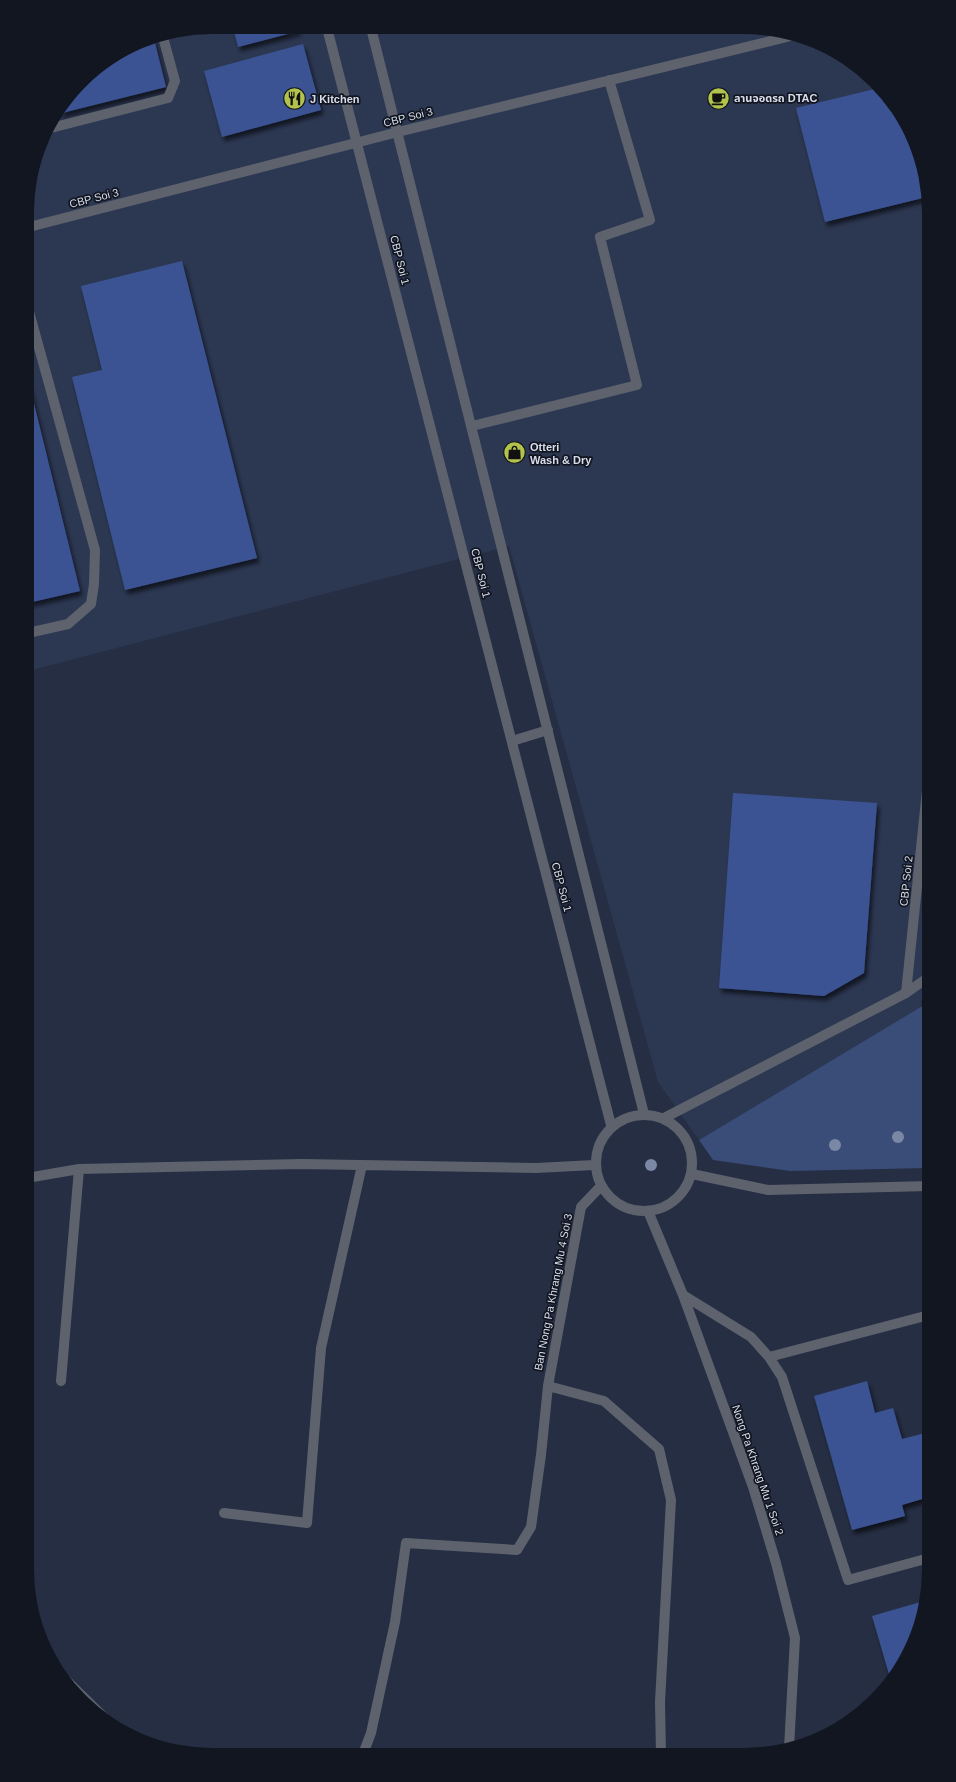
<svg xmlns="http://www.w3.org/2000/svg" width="956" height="1782" viewBox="0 0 956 1782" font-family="Helvetica,'Noto Sans Thai',sans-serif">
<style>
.built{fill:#2c3752}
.green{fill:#3a4c78}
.building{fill:#3b5393;filter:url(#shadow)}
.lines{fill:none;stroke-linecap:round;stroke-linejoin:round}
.minor{stroke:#5d626d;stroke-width:10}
.tree{fill:#7a87a5}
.labels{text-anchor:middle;stroke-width:3.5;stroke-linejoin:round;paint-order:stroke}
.poi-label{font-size:11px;font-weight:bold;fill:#d7ddeb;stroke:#121620;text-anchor:start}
.street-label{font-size:11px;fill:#d7ddeb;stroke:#121620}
</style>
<defs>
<filter id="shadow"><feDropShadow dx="2.5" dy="4.5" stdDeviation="2" flood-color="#0009"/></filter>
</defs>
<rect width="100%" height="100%" fill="#252e43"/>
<path class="built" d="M212,27L780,31L826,46L866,73L898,109L919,152L929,212V923L921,1007L699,1140L658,1082L509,546L28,671L29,188L46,130L90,73L141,41Z"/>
<path class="green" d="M929,1002V1168L790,1171L713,1160L699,1140Z"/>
<path class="building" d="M233,27L299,28V31L238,47Z
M154,39L166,87L58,114L90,73L141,41Z
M303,44L321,110L222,137L204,71Z
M879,88L898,109L919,152L927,197L825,222L796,108Z
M182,261L257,558L125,590L72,377L102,370L81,286Z
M28,379L80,591L28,603Z
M733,793L877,803L864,973L824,996L719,988Z
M867,1381L875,1413L893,1408L902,1439L929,1432V1497L902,1505L905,1516L852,1530L814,1396Z
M924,1601L915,1641L891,1681L872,1616Z"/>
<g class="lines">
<path class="minor" d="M327,28L611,1125
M371,28L644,1114
M47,129L168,98L175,81L163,37
M29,227L398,132L795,35
M472,426L637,385L600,237L650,220L609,80
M28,633L68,624L91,604L94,584L95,550L28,308
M512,741L548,730
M906,993L929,771
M596 1163a48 48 0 1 1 96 0a48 48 0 1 1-96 0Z
M664,1118L906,993L929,977
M692,1174L768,1190L929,1186
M27,1178L79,1169L301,1164L536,1168L594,1165
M648,1211L683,1295L753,1487L776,1563L795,1638L789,1748
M683,1295L751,1337L769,1357L782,1377L848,1580L929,1558
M769,1357L929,1315
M61,1381L79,1169
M548,1386L604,1401L659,1449L671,1500L660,1702L661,1755
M224,1513L307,1523L321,1348L362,1165
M61,1675L110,1723
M363,1754L371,1733L395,1622L406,1543L517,1550L531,1527L541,1455L548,1386L581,1207L601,1186"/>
</g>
<g class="tree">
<circle cx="898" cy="1137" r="6"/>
<circle cx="835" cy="1145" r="6"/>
<circle cx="651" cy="1165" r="6"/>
</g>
<defs>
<symbol id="cafe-disc" viewBox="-11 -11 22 22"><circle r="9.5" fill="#b2c34c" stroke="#121620"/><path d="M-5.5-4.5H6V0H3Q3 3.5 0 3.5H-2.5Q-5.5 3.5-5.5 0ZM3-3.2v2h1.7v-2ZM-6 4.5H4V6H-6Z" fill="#111"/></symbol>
<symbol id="restaurant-disc" viewBox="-11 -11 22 22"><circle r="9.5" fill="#b2c34c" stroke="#121620"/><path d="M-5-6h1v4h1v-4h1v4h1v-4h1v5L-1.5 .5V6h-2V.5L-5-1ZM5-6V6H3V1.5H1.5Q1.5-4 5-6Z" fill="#111"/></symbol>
<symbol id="shop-disc" viewBox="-11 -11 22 22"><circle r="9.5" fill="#b2c34c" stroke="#121620"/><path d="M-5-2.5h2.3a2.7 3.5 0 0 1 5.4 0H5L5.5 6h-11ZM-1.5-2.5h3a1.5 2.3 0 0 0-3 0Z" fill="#111"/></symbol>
</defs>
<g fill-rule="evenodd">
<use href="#cafe-disc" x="706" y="86" width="25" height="25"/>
<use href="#restaurant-disc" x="282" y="86" width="25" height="25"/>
<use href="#shop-disc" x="502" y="440" width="25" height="25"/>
</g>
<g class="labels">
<g class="poi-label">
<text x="734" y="102">ลานจอดรถ DTAC</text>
<text x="310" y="103">J Kitchen</text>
<text x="530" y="451">Otteri<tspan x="530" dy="13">Wash &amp; Dry</tspan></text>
</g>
<g class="street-label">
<text transform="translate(408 117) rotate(-14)" y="4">CBP Soi 3</text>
<text transform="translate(94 198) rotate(-14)" y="4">CBP Soi 3</text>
<text transform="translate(400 260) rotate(76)" y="4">CBP Soi 1</text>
<text transform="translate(481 573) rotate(76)" y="4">CBP Soi 1</text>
<text transform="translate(906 881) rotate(-84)" y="4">CBP Soi 2</text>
<text transform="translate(562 887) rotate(75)" y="4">CBP Soi 1</text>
<text transform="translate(553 1292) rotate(-79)" y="4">Ban Nong Pa Khrang Mu 4 Soi 3</text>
<text transform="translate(758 1470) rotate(71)" y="4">Nong Pa Khrang Mu 1 Soi 2</text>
</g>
</g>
<path d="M0 0H956V1782H0ZM212 34H744A178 178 0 0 1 922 212V1570A178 178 0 0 1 744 1748H212A178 178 0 0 1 34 1570V212A178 178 0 0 1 212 34Z" fill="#121620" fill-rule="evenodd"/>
</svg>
